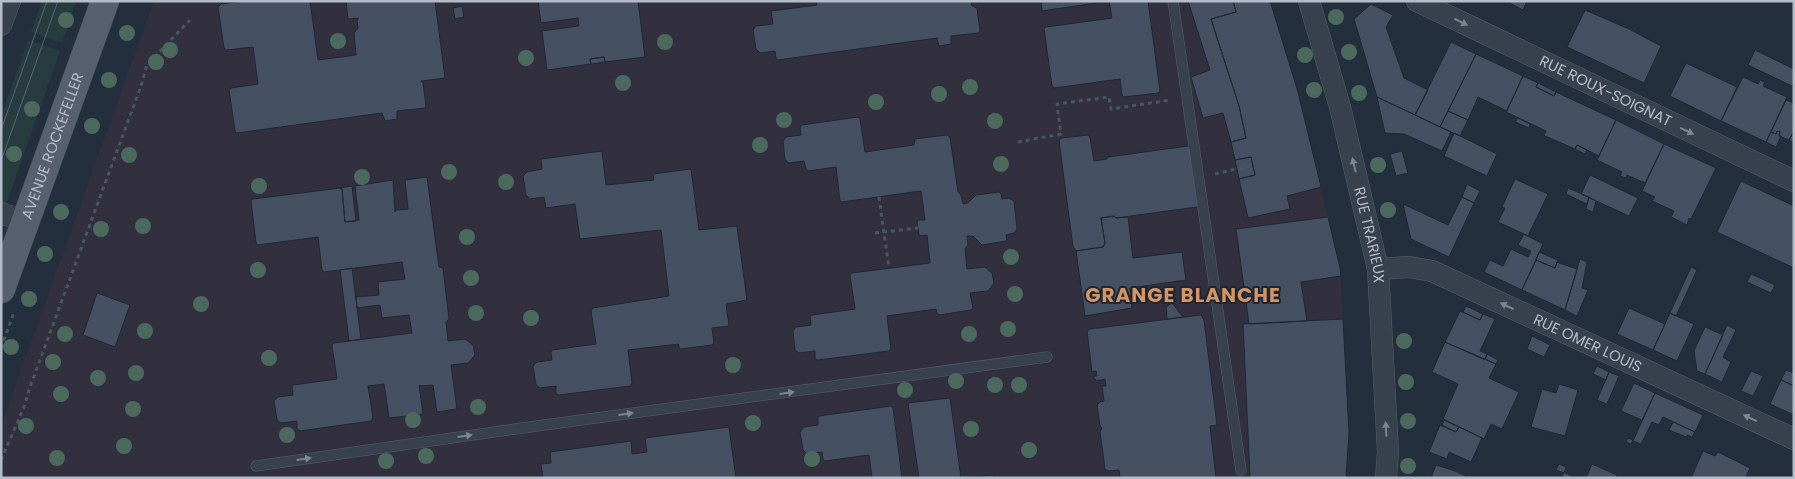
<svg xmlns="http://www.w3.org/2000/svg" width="1795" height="479" viewBox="0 0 1795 479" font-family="Poppins,sans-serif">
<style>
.medical{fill:#32303f}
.green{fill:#263c3f}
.building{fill:#455162;stroke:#1f2835}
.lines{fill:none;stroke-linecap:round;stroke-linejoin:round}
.lane-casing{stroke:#565f6c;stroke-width:11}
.street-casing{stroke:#565f6c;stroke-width:22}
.primary-casing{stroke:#414a57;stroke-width:29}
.path{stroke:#44595c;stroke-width:3;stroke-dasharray:4 4;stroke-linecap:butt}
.lane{stroke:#38414e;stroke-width:10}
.street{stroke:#38414e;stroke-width:21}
.primary{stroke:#56606e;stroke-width:28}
.tram{stroke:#5a6575;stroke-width:1}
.tree{fill:#4b6a5d}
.oneway{fill:#7c8592}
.labels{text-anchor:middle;stroke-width:4;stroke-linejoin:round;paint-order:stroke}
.street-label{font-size:15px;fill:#b4bcc9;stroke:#1d2633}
.district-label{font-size:20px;font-weight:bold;letter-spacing:1px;fill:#d59563;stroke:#1d2633}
</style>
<rect width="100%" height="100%" fill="#242f3e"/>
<path class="medical" d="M154,1H1270L1298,92L1340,268L1349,433L1346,478H1V426Z"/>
<path class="green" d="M42,1H76L62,43L31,32Z
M28,40L60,51L6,205L1,203V116Z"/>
<path class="building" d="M244,1H310L318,60L356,55L354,33L358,28L357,20L359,18L348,19L346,1H435L445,78L421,81L423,83L426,105L425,108L397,111V119L385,121L382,113L237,133L235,131L229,90L231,88L258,84L253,47L226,50L224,48L218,7L221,4Z
M538,1H638L645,57L605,62L604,57L590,59L591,64L547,70L542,31L579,26L578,18L541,23Z
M816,1H971L972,6L977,8L980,31L978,33L951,36V44L939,46L937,38L778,60L776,58L775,51L760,53L756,49L753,30L756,26L773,24L771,11L817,5Z
M1041,1H1109L1042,11Z
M1109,1H1148L1160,91L1158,93L1124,97L1122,95L1120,79L1054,88L1052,86L1044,29L1046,27L1112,18Z
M1188,1H1233L1236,12L1211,19L1239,106L1246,138L1231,142L1223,113L1203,118L1191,77L1210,70Z
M1233,1H1270L1298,92L1321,187L1287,196L1290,209L1248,218L1239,179L1255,175L1251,157L1235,160L1231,142L1246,138L1239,106L1211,19L1236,12Z
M1506,1H1527L1523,10Z
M1371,4L1393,15L1386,27L1404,78L1428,90L1415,115L1377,97L1354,19Z
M462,6L464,17L455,19L453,8Z
M1585,10L1629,29L1661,46L1644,83L1567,47Z
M1451,42L1476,54L1440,127L1415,115Z
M1755,50L1794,69V82L1792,86L1748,65Z
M1476,54L1523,76L1507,111L1478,97L1468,120L1448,111Z
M604,57L605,62L591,64L590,59Z
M1686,63L1737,87L1721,121L1670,96Z
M1523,76L1538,83L1536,87L1554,96L1556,92L1616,120L1599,156L1577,145L1575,149L1545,136L1544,135L1546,131L1506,112Z
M1743,77L1758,84L1760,80L1765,82L1763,86L1787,97L1766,142L1721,121Z
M1538,83L1556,92L1554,96L1536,87Z
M1377,97L1451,132L1442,151L1404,134L1385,133Z
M1786,100L1794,103V131L1789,140L1779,136L1780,132L1777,131L1776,134L1771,132Z
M1448,111L1468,120L1460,136L1440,127Z
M858,117L860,119L865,152L914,145L915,139L947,135L950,137L958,192L961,195L963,204L968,203L976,195L999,192L1001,194L1002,199L1009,198L1014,201L1017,229L1014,233L1006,235L1007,239L1006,241L982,245L973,236H967L968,245L965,249L967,269L985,267L992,273L994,283L988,291L970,293L973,308L971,310L939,315L937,313L936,309L887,316L891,349L889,351L818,360L815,359V351L799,353L795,350L793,331L796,327L811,325L810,317L812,315L855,309L850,275L852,273L930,263L927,235L921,236L919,235L917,222L918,220H925L921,191L842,202L840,201L836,167L808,171L806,169L804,161L789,163L785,160L783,141L786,137L801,135L800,127L802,125Z
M1518,118L1530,124L1529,128L1515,122Z
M1616,120L1664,144L1645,183L1627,175L1626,178L1620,176L1622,172L1597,160Z
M1777,131L1780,132L1779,136H1781L1776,147L1766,142L1771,132L1776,134Z
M1794,131V143L1789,140Z
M1454,133L1497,154L1487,176L1444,156Z
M1088,135L1090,137L1094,161L1107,159L1108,157L1188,146L1190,148L1198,206L1197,207L1116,218L1114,216L1101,218L1105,243L1103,247L1076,251L1073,247L1059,141L1061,138Z
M1664,144L1716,168L1691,219L1689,218L1687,225L1671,217L1674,211L1652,201L1655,197L1642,191Z
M1577,145L1587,150L1585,154L1575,149Z
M602,151L606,185L654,180L653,174L691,169L699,230L737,226L747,300L726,304L729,326L712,328L714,343L712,345L680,349L678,344L628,350L632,383L630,386L559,395L556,394V386L540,388L536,385L533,366L537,362L552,360L551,352L552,350L596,344L591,311L593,308L669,296L661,230L580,239L575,204L546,208L544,197L530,199L526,195L523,176L527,172L542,169L541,159Z
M1402,151L1408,173L1396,176L1390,154Z
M1251,157L1255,175L1239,179L1235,160Z
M1590,175L1638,198L1629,216L1581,194Z
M427,177L439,267L443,268L449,319L446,322L448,341L465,339L473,345L475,355L468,363L451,365L457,409L437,412L433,385L421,386L419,385L423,414L389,418L384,384L368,386L373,418L371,421L300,431L297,429V421L281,423L277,420L274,401L278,397L293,395L292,387L293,385L337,379L332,345L334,343L412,333L409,315L382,318L380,305L357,308L356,297L379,295L378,282L405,279L402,262L324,272L322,270L318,237L258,245L256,243L251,201L253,199L340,188L342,189L345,222L359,220L355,186L393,180L395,212L396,210L408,209L405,180Z
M1515,179L1548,194L1528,236L1498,222L1505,208L1502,207Z
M1741,181L1794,206V268L1717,232Z
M1467,184L1480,191L1474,203L1462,197Z
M352,186L356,221L345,222L342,189L340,188Z
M1568,188L1589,197L1587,204L1566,194Z
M1462,197L1474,203L1449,257L1411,239L1403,204L1448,225Z
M1589,197L1596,201L1593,212L1586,209Z
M1114,216L1116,218L1128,217L1133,258L1182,252L1186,280L1130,288L1132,308L1085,316L1076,251L1103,247L1105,243L1101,218Z
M1328,217L1340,268L1341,276L1301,282L1307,321L1249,324L1236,229Z
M1524,234L1543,244L1522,290L1484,272L1490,260L1503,266L1511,249L1528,257L1531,251L1518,245Z
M1539,252L1558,260L1555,268L1536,260Z
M1580,259L1587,262L1582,288L1588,290L1577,316L1565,310Z
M1536,260L1555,268L1557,262L1577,269L1565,310L1522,290Z
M1691,267L1697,270L1676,316L1670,313Z
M352,268L361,339L349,341L340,270Z
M1751,274L1775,285L1771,293L1747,282Z
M97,293L130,305L115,347L83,335Z
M1172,303L1183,317L1167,319L1166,307Z
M1466,306L1483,314L1480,320L1463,312Z
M1629,308L1665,324L1653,350L1617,334Z
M1460,311L1480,320L1483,314L1495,319L1480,351L1487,354L1485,360L1445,342Z
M1670,313L1694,324L1677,361L1653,350Z
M1201,315L1204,320L1217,425L1210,426L1216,478H1120L1119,470L1108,471L1105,469L1100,432L1102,428L1100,426L1097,405L1100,402L1104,401L1102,386H1106L1105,379L1096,381L1093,376H1097L1096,371L1092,372L1087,331L1090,329Z
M1343,319L1349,433L1346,478H1233L1250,477L1243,324Z
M1727,325L1736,330L1723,357L1731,362L1722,382L1705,374Z
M1705,327L1723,335L1705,374L1697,371L1694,351Z
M1532,336L1550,345L1544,357L1527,349Z
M1445,342L1496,364L1489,378L1519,392L1502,429L1491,424L1484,439L1443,419L1458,384L1432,372Z
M1487,354L1498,360L1496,364L1485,359Z
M1597,366L1609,372L1606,380L1593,374Z
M1786,370L1794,373V386L1781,380Z
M1751,371L1763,376L1753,396L1741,391Z
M1609,372L1619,376L1607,404L1597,400Z
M1781,380L1794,386V415L1770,404Z
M1634,383L1655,393L1642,420L1621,411Z
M1559,384L1578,390L1565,436L1531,427L1542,389L1556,393Z
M1655,393L1703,415L1695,432L1663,417L1659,425L1652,422L1641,444L1633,441Z
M950,398L961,478H919L908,403Z
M891,406L893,408L902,478H872L869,455L825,461L823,459L822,452L807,454L803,450L800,432L804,427L818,425V418L819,416Z
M1444,420L1459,427L1456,432L1442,425Z
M1673,422L1695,432L1692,437L1687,435L1686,437L1669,430Z
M1440,425L1456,432L1459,427L1482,438L1471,462L1449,452L1447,459L1429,452Z
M729,427L736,478H543L541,464L551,463L550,452L631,441L632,454L647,452L645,438Z
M1628,438L1633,440L1631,444L1626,442Z
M1703,451L1715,456L1718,452L1750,468L1745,478H1691Z
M1559,464L1566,467L1564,473L1556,470Z
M1592,464L1617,475L1616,478H1586Z
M1436,465L1455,471L1470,478H1431Z
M1564,472L1575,478H1562Z
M993,475L995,478H968Z"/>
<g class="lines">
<defs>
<path id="lane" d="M1173,1L1241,470
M256,466L515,429L1047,357"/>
<g id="street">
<path id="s1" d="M1309,1L1340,107L1378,269L1388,452L1386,478"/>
<path id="s2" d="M1417,1L1794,181"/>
<path d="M1,25L10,1"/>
<path d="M1,213L26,222"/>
<path id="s3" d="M1378,269L1409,267L1432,271L1794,439"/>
</g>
<g id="primary">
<path id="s4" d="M1,289L105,1"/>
</g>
</defs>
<use href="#lane" class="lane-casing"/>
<use href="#street" class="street-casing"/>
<use href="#primary" class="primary-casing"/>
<path class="path" d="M1018,142L1061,134L1057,104L1109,97L1111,109L1171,100
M1215,174L1253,165
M879,197L889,268
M875,233L918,228
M1,348L14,312
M1,460L24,407L30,387L141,86L147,65L190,20"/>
<use href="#lane" class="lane"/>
<use href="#street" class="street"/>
<use href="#primary" class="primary"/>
<path class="tram" d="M1,130L47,1
M1,161L58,1"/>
</g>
<g class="tree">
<circle cx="1336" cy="17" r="8"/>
<circle cx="66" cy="20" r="8"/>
<circle cx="127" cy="33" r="8"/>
<circle cx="338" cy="41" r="8"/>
<circle cx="665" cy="42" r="8"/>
<circle cx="170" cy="50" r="8"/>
<circle cx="1349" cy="52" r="8"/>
<circle cx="1305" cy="55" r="8"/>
<circle cx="526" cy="58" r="8"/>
<circle cx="156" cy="62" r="8"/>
<circle cx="109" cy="80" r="8"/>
<circle cx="623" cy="83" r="8"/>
<circle cx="970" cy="87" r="8"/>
<circle cx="1314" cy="90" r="8"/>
<circle cx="1359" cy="93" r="8"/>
<circle cx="939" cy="94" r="8"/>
<circle cx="876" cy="102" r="8"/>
<circle cx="32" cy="109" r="8"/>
<circle cx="784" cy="120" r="8"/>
<circle cx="995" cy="121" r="8"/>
<circle cx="92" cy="126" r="8"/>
<circle cx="760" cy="145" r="8"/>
<circle cx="14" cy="154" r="8"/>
<circle cx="129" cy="155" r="8"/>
<circle cx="1001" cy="164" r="8"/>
<circle cx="1378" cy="165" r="8"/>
<circle cx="449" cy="172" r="8"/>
<circle cx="362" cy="177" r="8"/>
<circle cx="506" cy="182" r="8"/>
<circle cx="259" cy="186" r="8"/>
<circle cx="1388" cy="210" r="8"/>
<circle cx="61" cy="212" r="8"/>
<circle cx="143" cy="226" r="8"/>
<circle cx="101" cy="229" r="8"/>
<circle cx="467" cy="237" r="8"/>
<circle cx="45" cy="254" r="8"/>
<circle cx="1011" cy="257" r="8"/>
<circle cx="258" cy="270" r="8"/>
<circle cx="471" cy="278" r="8"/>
<circle cx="1015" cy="294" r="8"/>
<circle cx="29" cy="299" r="8"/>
<circle cx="201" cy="304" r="8"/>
<circle cx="476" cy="313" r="8"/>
<circle cx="531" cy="318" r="8"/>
<circle cx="1008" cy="329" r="8"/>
<circle cx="145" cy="331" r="8"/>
<circle cx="65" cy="334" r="8"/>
<circle cx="969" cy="334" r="8"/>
<circle cx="1404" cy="341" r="8"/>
<circle cx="11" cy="347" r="8"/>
<circle cx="269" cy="358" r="8"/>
<circle cx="53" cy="362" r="8"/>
<circle cx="733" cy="365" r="8"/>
<circle cx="136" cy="373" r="8"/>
<circle cx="98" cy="378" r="8"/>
<circle cx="956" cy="381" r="8"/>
<circle cx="1406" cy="382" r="8"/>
<circle cx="995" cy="385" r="8"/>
<circle cx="1019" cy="385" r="8"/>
<circle cx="905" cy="390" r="8"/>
<circle cx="61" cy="394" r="8"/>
<circle cx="478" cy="407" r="8"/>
<circle cx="133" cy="409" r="8"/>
<circle cx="413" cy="420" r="8"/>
<circle cx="1408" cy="421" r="8"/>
<circle cx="753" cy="423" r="8"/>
<circle cx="26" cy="426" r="8"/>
<circle cx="971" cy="429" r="8"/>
<circle cx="287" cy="435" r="8"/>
<circle cx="124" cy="446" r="8"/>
<circle cx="1029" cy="450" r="8"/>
<circle cx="426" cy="456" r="8"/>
<circle cx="57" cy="458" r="8"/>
<circle cx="812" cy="459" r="8"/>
<circle cx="386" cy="461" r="8"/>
<circle cx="1408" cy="466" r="8"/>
</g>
<defs><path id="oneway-solid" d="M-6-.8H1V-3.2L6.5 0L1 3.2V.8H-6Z" transform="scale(1.25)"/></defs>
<g class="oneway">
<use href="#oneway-solid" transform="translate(1461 22) rotate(26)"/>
<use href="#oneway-solid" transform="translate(1687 131) rotate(25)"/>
<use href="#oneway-solid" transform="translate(1354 165) rotate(-103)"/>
<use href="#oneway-solid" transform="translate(1507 306) rotate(-155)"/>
<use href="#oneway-solid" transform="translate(787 393) rotate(-8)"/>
<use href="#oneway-solid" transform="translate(626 414) rotate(-8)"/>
<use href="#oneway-solid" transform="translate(1750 418) rotate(-155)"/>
<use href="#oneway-solid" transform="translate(1386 429) rotate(-93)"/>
<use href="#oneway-solid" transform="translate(465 436) rotate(-8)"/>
<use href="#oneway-solid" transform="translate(304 459) rotate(-8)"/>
</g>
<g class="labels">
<g class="street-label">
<text dy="5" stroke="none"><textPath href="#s2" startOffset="209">RUE ROUX-SOIGNAT</textPath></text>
<text dy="5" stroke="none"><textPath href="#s4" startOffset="152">AVENUE ROCKEFELLER</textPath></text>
<text dy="5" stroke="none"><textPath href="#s1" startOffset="242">RUE TRARIEUX</textPath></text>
<text dy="5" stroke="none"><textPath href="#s3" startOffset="226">RUE OMER LOUIS</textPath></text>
</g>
<g class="district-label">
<text x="1183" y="302">GRANGE BLANCHE</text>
</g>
</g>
<rect width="1795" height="479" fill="none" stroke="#b4bcc9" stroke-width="5"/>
</svg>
